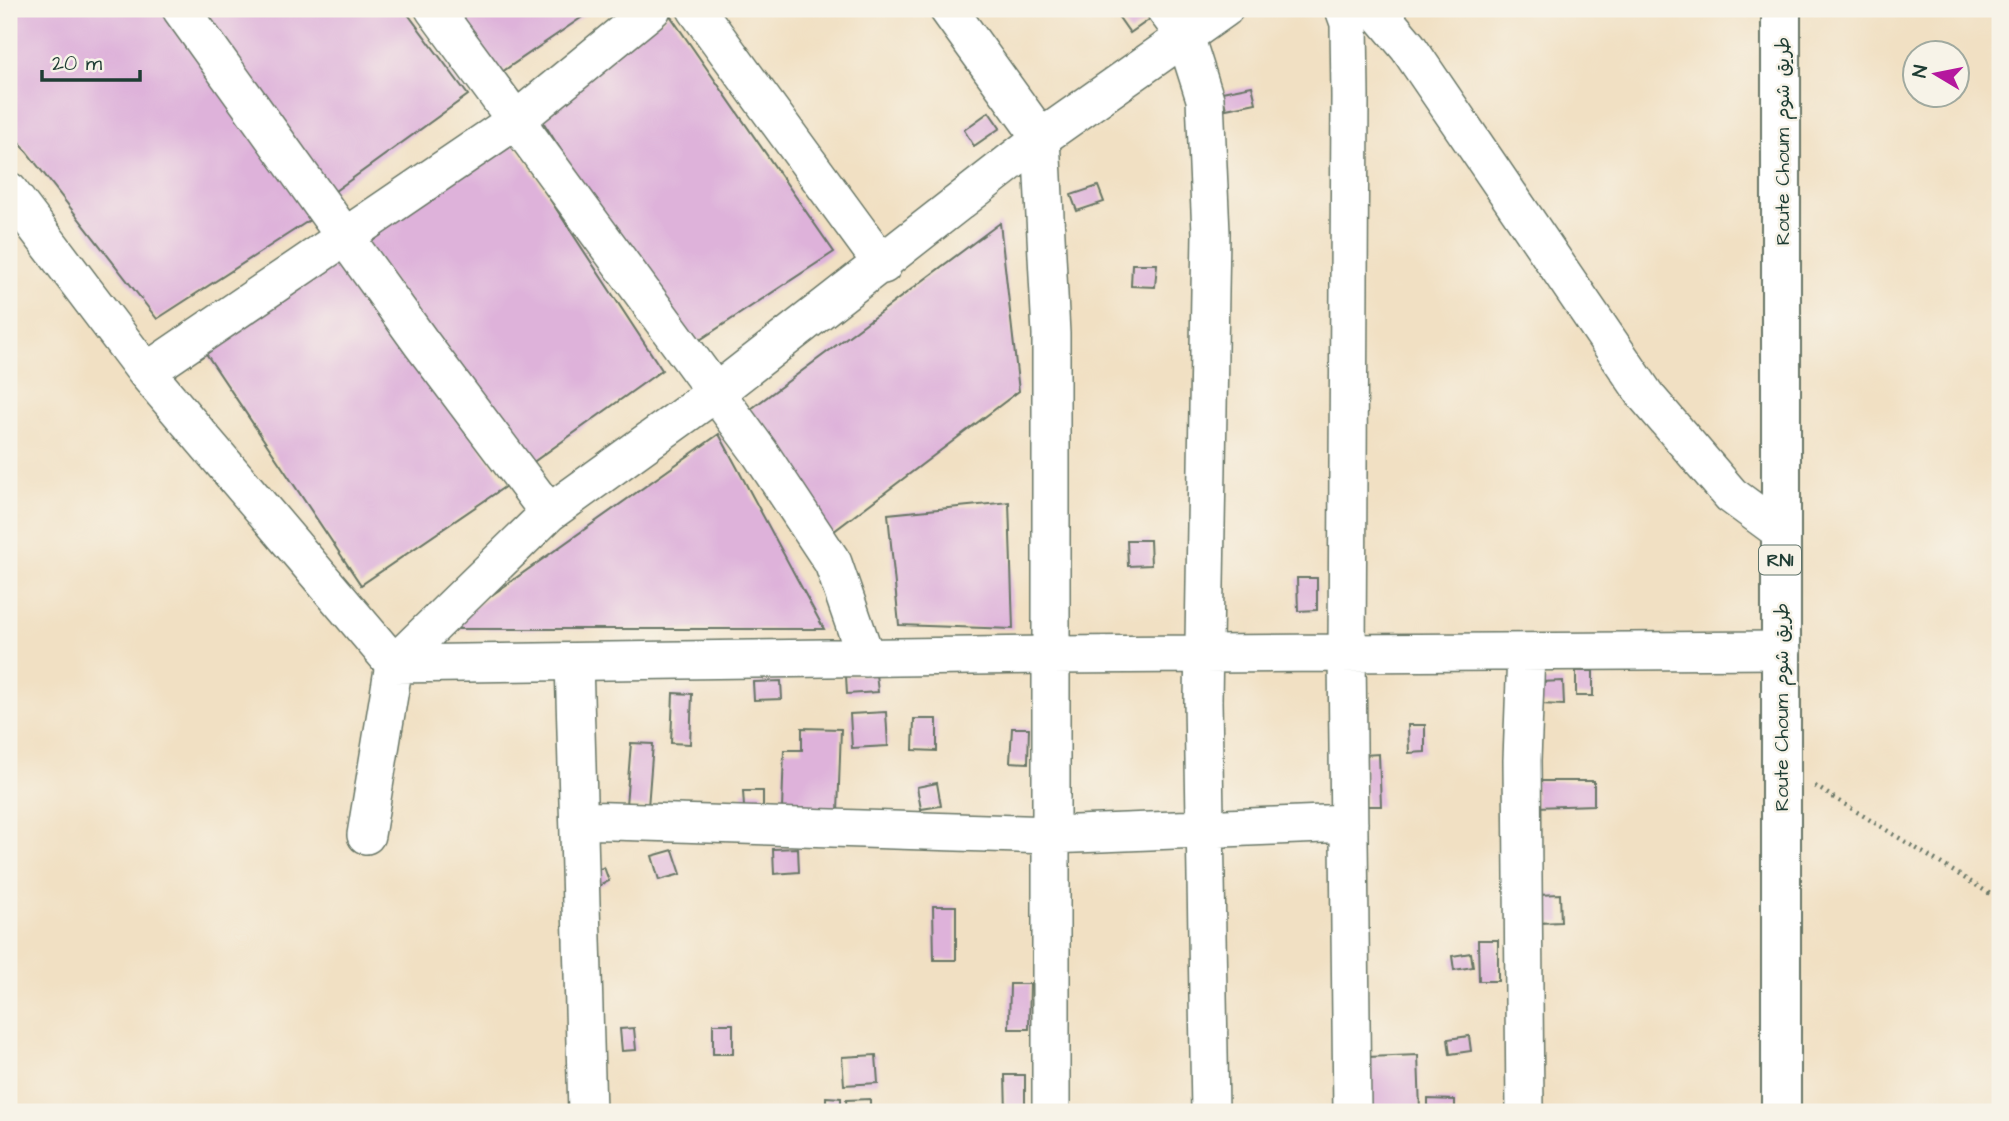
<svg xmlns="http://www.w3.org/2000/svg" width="2009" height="1121" viewBox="0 0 2009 1121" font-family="'Architects Daughter','Playpen Sans Arabic',sans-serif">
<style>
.building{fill:#deb2da}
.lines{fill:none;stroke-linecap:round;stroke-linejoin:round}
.minor-casing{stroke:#687666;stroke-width:40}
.highway-casing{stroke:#687666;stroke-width:42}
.path{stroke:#687666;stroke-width:4.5;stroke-dasharray:2 5;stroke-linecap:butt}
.minor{stroke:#fff;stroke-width:37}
.highway{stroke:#fff;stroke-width:38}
.labels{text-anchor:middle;stroke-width:5;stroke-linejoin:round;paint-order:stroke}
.shield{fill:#f7f3e8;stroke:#60746a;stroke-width:2}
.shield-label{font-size:18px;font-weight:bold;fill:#1f3d34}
.street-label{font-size:19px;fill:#1f3d34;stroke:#f7f3e8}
</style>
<rect width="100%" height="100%" fill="#f7f3e8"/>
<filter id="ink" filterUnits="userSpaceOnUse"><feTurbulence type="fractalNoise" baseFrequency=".0143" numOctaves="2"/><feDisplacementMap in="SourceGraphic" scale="14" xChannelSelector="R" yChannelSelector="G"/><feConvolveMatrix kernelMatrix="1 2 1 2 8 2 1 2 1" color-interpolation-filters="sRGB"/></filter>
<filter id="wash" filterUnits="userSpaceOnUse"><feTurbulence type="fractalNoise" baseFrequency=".00686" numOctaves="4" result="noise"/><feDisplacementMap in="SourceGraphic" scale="28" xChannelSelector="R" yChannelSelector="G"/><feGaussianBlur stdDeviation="1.57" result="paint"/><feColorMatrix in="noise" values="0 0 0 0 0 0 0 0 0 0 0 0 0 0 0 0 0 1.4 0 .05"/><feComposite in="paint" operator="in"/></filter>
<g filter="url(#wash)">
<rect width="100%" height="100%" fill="#f1e0c3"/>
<g id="blocks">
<path class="building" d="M9,9H168L316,216L157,319L9,129Z
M202,9H404L468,95L328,196Z
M450,9H594L496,76Z
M1128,9H1147L1153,17L1130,33L1118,16Z
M669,14L834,252L686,349L535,109Z
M1252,86L1256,103L1226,109L1222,92Z
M989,112L1000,128L974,146L964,130Z
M507,134L662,370L525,468L359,234Z
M1098,186L1104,202L1077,211L1071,195Z
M1000,223L1019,391L821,541L743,415Z
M342,241L506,486L361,585L199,343Z
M1132,264H1157L1155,287L1131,286Z
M719,434L824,629H444Z
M1009,502L1013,629L899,625L888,514Z
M1127,540H1150L1151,565L1128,566Z
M1297,578H1317V610L1298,611Z
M1576,671H1593V696H1576Z
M876,674L878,692L847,694L846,676Z
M781,681L782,699L754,700L753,682Z
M1563,681L1564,705L1539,704V682Z
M673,693L692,694L690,744L671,743Z
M886,712L888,746L852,748L850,714Z
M914,719H937V751L913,750Z
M1408,725H1425V752L1409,753Z
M802,728L841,729L838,812L782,810L784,750H802Z
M1012,728H1029L1028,763L1010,762Z
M631,743L653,744L648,807L626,805Z
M1379,754L1381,806H1366L1364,755Z
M1535,781H1594V805L1536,807Z
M937,783L941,806L921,809L917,787Z
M743,791H763V807H744Z
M798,848L799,872L774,874L773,849Z
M673,850L681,874L659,880L652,856Z
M604,867L609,881L595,888L589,874Z
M1560,894L1561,922L1539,923L1537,895Z
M933,906H956V960H934Z
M1478,940H1498V981H1479Z
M1471,953L1473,967L1454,970L1452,956Z
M1010,984H1030L1029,1029H1009Z
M713,1024H733V1054H713Z
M634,1028L636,1050L622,1051L620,1029Z
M1469,1036L1471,1051L1450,1054L1448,1039Z
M876,1055L878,1083L844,1085L842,1057Z
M1418,1055L1420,1111L1369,1112L1367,1057Z
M1005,1075H1025V1112H1006Z
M826,1097L841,1098V1112H826Z
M870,1099V1112H847L846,1100Z
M1428,1099L1455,1100V1112H1428Z"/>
</g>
</g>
<g filter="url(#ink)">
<use href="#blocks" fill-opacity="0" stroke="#687666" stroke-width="2"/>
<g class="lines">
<defs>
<path id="minor" d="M181,9L422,344L549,513
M434,9L760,453L833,563L866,658
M696,9L883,265
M948,9L1041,138L1051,334V1112
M1165,9L1185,36L1205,99L1211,233L1203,701L1210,1112
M1344,9L1349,23L1350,96L1347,654L1352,1112
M1376,9L1408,47L1646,396L1731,495L1780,531
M9,191L146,372L394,664L1051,655L1782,650
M146,372L515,121L652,9
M574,662L587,1112
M580,820L1051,835L1349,823
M366,835L394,664L549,513L715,393L1041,138L1224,9
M1525,1112L1522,760L1526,653"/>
<path id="highway" d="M1781,1112V9"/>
</defs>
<use href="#minor" class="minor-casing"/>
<use href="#highway" class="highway-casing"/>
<path class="path" d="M1815,786L2000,900"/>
<use href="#minor" class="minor"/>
<use href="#highway" class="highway"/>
</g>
</g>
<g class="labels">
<rect class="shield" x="1759" y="545.5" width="42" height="29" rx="5"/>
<g class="shield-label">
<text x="1780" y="566">RN1</text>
</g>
<g class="street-label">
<text transform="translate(1782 141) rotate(-90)" y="7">Route Choum طريق شوم</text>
<text transform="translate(1781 707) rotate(-90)" y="7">Route Choum طريق شوم</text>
</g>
</g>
<rect width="2009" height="1121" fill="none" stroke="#f7f3e8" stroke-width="35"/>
<g transform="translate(1936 74) rotate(280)"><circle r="33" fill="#f7f3e8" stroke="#a1aaa0" stroke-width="2"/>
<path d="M0-5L12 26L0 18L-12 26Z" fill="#b5179e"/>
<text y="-10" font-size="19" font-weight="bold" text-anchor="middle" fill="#1f3d34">N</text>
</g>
<path d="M42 70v10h98v-10" fill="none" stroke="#1f3d34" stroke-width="3.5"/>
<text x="52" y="70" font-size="21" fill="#1f3d34" stroke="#f7f3e8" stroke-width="5" paint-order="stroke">20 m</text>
</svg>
